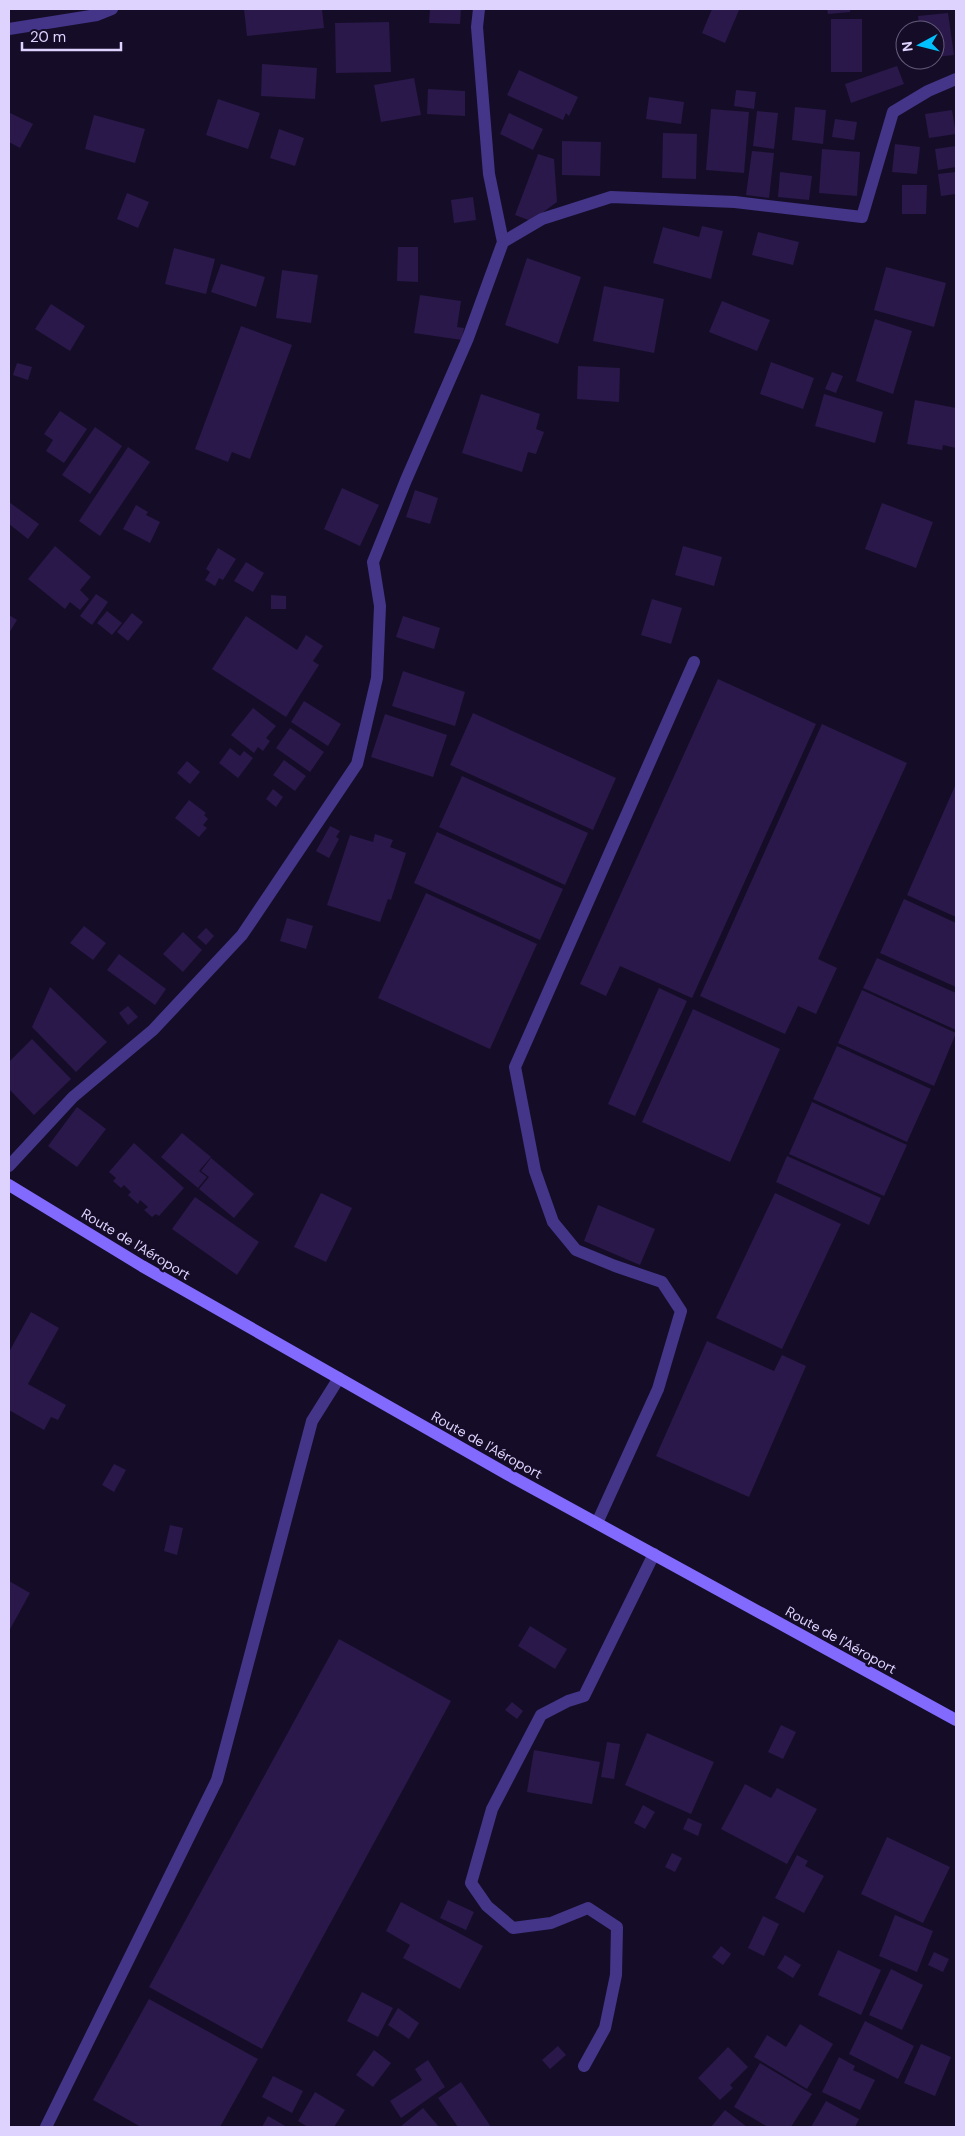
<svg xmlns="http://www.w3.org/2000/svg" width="965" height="2136" viewBox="0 0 965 2136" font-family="'DM Sans',sans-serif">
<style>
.building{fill:#291849}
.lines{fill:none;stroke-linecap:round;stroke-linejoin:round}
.service{stroke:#443589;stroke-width:12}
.minor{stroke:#443589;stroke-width:12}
.secondary{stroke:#836aff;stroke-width:12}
.labels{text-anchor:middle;stroke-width:5;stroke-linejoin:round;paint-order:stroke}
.street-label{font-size:14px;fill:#ded3ff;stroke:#150d27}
</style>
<rect width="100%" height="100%" fill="#150d27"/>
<path class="building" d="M244,9H322L324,28L247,36Z
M430,9H461L460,24L429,23Z
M712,9L739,10L725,43L702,33Z
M827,9H850V12L828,14Z
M948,13L954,55L935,57V30H920L918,16Z
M831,19H862V72H831Z
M389,22L391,72L336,73L335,23Z
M262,64L317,68L315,99L261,96Z
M897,66L904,84L851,103L845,84Z
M519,70L578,97L569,116L566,113L563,120L507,95Z
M414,78L421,115L381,122L374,85Z
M428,89L465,91V116L427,114Z
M736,90L756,92L754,109L734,106Z
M649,97L684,102L681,124L646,119Z
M218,99L260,113L248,149L206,135Z
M795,107L826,110L823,144L792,140Z
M711,109L749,112L744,173L706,170Z
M952,110L956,134L929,138L925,114Z
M757,111L778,113L774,149L753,146Z
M10,113L33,124L20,148L9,142Z
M509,113L543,129L533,150L500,134Z
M94,115L145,129L135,163L85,149Z
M835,119L857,122L854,140L832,137Z
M279,129L304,138L295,166L270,158Z
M663,133L697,134L696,179L662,178Z
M562,141L601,142L600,176L562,175Z
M895,144L920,147L917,174L892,172Z
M956,146V167L938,170L935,149Z
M822,149L860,152L857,196L819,193Z
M752,151L774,153L769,198L746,195Z
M538,154L554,159L557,202L531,221L515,215Z
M780,172L812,176L809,200L778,197Z
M956,172V194L941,196L938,174Z
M902,185H927L926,214H902Z
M127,193L149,202L138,228L117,219Z
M473,197L476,220L454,223L451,200Z
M702,226L723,231L711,279L653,263L663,227L699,237Z
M758,232L799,242L793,265L752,255Z
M398,247H418V282L397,281Z
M174,248L215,259L206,294L165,284Z
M527,258L581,277L558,344L505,325Z
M221,264L265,277L256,307L211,292Z
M886,267L946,283L934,327L874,310Z
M282,270L318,275L311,323L276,318Z
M604,286L664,299L654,353L593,341Z
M420,295L461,301L457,327L464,328L462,340L414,333Z
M722,301L770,320L757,351L709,332Z
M51,304L85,326L70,351L35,329Z
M875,319L912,331L893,394L856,381Z
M241,326L292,345L250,459L232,452L228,462L195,449Z
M771,362L814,378L803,409L760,394Z
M17,363L32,367L28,380L13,375Z
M578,366L620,368L619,402L577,399Z
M832,372L843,376L836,393L825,389Z
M481,394L540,414L536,429L544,432L536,454L528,452L522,472L462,453Z
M824,394L883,412L875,443L815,426Z
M915,400L956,408V448L943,445L942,450L907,444Z
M60,411L87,429L64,463L46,451L53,440L44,434Z
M95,427L122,446L90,494L62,475Z
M128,447L150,462L100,536L79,521Z
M342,488L379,505L360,546L324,529Z
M415,490L438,498L430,524L406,517Z
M9,502L39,524L28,539L9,524Z
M882,503L933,522L916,568L865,549Z
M136,505L148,512L146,515L160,522L150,543L123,529Z
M55,546L91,577L80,590L89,599L80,610L70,602L65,609L28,579Z
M683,546L722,557L714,586L675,575Z
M218,548L236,559L223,580L219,578L215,586L205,580L210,572L206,569Z
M246,562L264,573L253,592L234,581Z
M96,594L108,602L92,625L80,616Z
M271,595L286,596V609H271Z
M652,599L682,608L671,644L641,635Z
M107,611L122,623L112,635L97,623Z
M132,613L143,622L128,641L117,632Z
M9,615L17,620L9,633Z
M246,616L297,650L306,635L323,646L313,661L319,665L286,717L212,669Z
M403,616L440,628L434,649L396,637Z
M403,671L465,692L455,726L392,706Z
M718,679L816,724L692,998L620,966L606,996L580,984Z
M304,701L341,724L328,746L291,722Z
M253,708L276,726L266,738L270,741L263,751L258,747L254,753L231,735Z
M473,713L616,778L593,830L450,765Z
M385,714L447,735L433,777L371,757Z
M822,724L907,763L818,959L837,968L816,1014L798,1006L785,1034L700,996Z
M290,728L324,752L310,772L276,748Z
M230,748L240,756L244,751L253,758L238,778L219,763Z
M284,760L306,776L295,791L273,775Z
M187,761L200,772L190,784L177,773Z
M462,776L588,833L565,885L439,827Z
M955,786L956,787V917L907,895Z
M273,789L283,797L276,807L266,799Z
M189,800L206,813L204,815L208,819L203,825L207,828L199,837L175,818Z
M330,826L340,831L336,837L339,839L329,858L316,851Z
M437,832L563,889L540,940L414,883Z
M375,834L393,840L390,847L406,853L391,900L388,899L380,922L327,905L350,835L373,842Z
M426,893L537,944L490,1049L378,998Z
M904,899L956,923V987L880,953Z
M287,918L313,926L306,949L280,941Z
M84,926L106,943L93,960L70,943Z
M206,928L214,936L206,945L197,937Z
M183,932L202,950L183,972L163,954Z
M119,954L166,989L155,1005L107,970Z
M877,958L956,993V1030L863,988Z
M50,987L107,1042L76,1072L32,1027Z
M659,988L687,1001L635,1116L608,1104Z
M862,990L956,1033L934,1086L838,1043Z
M128,1006L138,1017L128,1025L119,1013Z
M693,1009L780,1049L730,1162L642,1122Z
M32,1039L71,1079L34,1115L9,1089V1062Z
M837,1046L931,1089L907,1142L813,1099Z
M812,1102L907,1145L884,1196L789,1154Z
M77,1107L106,1129L77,1167L48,1146Z
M182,1133L211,1157L199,1171L207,1177L198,1188L161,1157Z
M134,1143L184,1188L159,1216L156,1214L152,1217L144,1210L148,1207L140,1200L138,1204L128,1195L131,1192L124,1185L121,1188L113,1181L116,1178L109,1172Z
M787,1156L881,1198L869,1225L776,1182Z
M211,1158L254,1194L234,1218L199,1189L209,1177L201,1171Z
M321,1193L352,1208L326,1262L294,1247Z
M775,1193L841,1224L782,1349L716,1318Z
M195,1197L259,1242L237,1275L172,1229Z
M598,1205L655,1229L640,1265L584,1241Z
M31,1312L59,1328L28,1384L66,1405L58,1420L51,1417L44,1430L9,1410V1352Z
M707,1341L774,1371L782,1355L806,1366L749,1497L656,1456Z
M114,1464L126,1470L114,1492L102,1485Z
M170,1525L183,1528L177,1555L164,1551Z
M9,1581L30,1593L9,1631Z
M530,1626L567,1649L555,1669L518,1646Z
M339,1639L451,1701L262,2049L149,1987Z
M512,1702L523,1711L517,1719L505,1710Z
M781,1725L796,1732L783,1759L768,1752Z
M647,1733L714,1762L691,1814L625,1785Z
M607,1742L620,1744L614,1779L601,1777Z
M534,1750L600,1762L592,1804L527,1792Z
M745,1784L771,1798L777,1788L817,1809L787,1864L721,1829Z
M643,1805L655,1812L645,1829L634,1823Z
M688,1818L702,1824L698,1836L683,1829Z
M887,1837L950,1867L923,1923L861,1894Z
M672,1853L682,1858L675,1872L665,1867Z
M797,1855L808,1861L805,1866L824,1876L804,1913L775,1898Z
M448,1900L474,1912L466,1930L440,1918Z
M401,1902L483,1946L460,1989L403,1958L410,1945L386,1931Z
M895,1915L933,1931L917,1972L879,1956Z
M763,1916L779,1924L764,1956L748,1948Z
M721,1946L731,1954L723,1965L712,1957Z
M838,1950L881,1970L861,2015L818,1995Z
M934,1952L949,1959L943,1972L928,1965Z
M785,1955L801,1965L793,1978L777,1968Z
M891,1969L923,1985L902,2030L869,2015Z
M362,1992L393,2008L378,2037L347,2021Z
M149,1999L258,2059L220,2127H141L93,2100Z
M398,2008L419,2023L409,2039L388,2025Z
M865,2021L914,2046L898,2079L849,2054Z
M800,2024L833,2044L807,2089L754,2057L767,2035L786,2047Z
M921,2044L951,2057L935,2096L904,2083Z
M558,2046L566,2055L550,2069L542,2060Z
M728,2047L748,2067L730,2085L733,2088L720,2100L698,2078Z
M374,2050L391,2063L373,2087L356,2075Z
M839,2057L855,2066L853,2070L875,2080L860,2110L822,2092Z
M428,2060L445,2087L401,2118L390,2101L422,2080L415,2069Z
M760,2063L812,2094L791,2127H768L734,2107Z
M273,2076L303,2091L292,2113L262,2097Z
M461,2082L491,2127H458L438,2098Z
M315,2092L345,2110L334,2127H308L298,2121Z
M826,2101L859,2119L855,2127H811Z
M423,2108L439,2127H400Z
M725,2110L747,2127H711Z
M268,2116L287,2127H262Z"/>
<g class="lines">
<path class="service" d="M597,1523L658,1389L681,1311L662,1282L615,1266L576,1250L553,1222L535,1171L515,1067L694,662
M46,2127L217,1780L312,1421L339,1378"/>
<path class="minor" d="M9,29L97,15L112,9
M503,242L542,219L611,197L735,202L862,217L893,112L928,91L956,79
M9,1166L73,1097L153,1030L242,935L357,764L377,678L380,606L373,562L406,480L468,338L503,242L489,174L477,27L479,9
M584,2066L605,2028L616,1975L617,1927L588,1908L551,1923L513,1928L487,1906L471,1883L492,1809L541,1715L568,1701L584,1696L654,1554"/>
<path class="secondary" d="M9,1185L142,1266L507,1474L956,1720"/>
</g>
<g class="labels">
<g class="street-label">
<text transform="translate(136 1244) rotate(31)" y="5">Route de l'Aéroport</text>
<text transform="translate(487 1445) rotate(29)" y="5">Route de l'Aéroport</text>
<text transform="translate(841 1640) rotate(29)" y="5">Route de l'Aéroport</text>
</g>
</g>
<rect width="965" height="2136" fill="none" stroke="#ded3ff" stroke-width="20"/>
<g transform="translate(920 45) rotate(263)"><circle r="24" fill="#150d27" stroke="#655c7d"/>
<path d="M0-4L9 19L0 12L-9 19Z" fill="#00c1fe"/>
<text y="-8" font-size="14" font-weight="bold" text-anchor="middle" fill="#ded3ff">N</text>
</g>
<path d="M22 42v8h99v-8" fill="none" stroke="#ded3ff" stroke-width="2.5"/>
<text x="30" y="42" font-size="15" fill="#ded3ff" stroke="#150d27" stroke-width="4" paint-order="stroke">20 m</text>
</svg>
